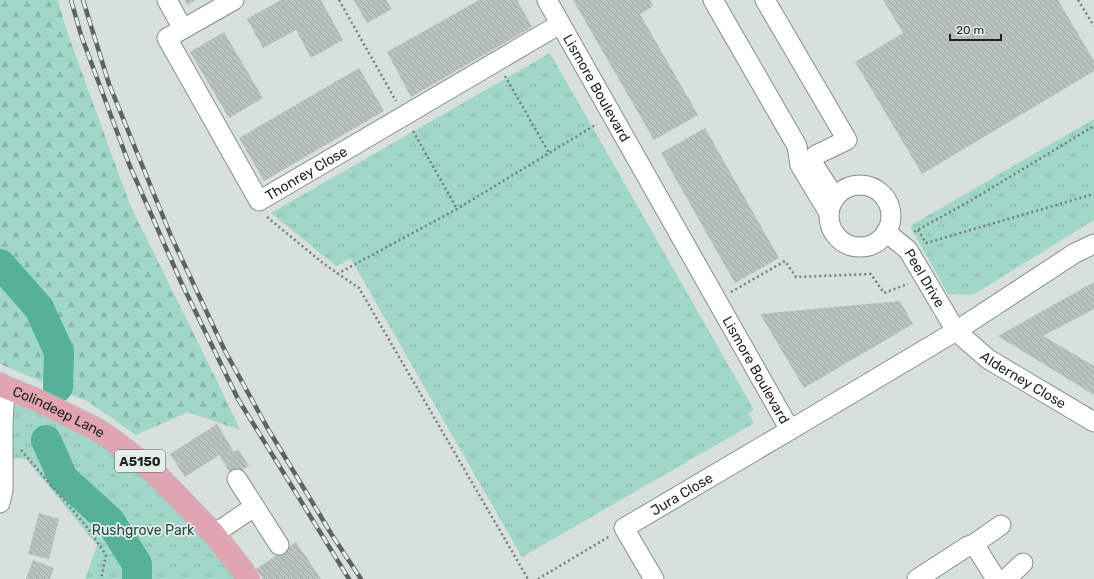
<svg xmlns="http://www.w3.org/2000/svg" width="1094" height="579" viewBox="0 0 1094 579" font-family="Rubik,sans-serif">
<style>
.forest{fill:url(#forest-firs)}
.park{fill:url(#park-tufts)}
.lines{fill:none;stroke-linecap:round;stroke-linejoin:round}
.river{stroke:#56b199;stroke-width:30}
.building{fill:url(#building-back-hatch)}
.minor-casing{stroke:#868e8b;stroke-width:21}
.major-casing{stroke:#bcbdbc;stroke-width:24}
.path{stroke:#777d7b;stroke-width:2.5;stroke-dasharray:2 3;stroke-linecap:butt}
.minor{stroke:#fff;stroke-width:19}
.major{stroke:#e0a4b3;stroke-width:22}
.rail-casing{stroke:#5e6361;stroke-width:4.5}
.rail{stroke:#e6eeeb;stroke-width:3;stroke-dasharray:9;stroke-linecap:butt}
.labels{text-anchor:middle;stroke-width:3.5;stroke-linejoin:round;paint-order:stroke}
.shield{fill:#e6eeeb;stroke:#5b5f5e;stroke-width:1}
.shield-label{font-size:13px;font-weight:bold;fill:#1f2221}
.street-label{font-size:14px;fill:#1f2221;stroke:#e6eeeb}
.park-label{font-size:14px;fill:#234c41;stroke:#e6eeeb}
</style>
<defs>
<pattern id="forest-firs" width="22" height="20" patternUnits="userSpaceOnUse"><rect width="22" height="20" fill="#a0d7c6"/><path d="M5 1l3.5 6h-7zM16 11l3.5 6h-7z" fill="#89b8aa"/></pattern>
<pattern id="park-tufts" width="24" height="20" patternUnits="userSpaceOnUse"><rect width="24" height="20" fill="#a0d7c6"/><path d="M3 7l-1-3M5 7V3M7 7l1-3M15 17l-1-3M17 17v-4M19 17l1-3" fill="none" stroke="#89b8aa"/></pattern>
<pattern id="building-back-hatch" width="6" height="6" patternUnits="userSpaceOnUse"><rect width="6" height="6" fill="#bac2c0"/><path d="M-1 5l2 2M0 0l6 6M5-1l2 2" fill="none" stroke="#9fa6a5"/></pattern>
</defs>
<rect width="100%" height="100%" fill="#d8e0de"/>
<path class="forest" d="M0,0H58L65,26L130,205L220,387L240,430L188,412L136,435L89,402L0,364Z"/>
<path class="park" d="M550,53L754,410L748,413L754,423L522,557L351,259L336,266L271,213Z
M1094,119V220L973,295L948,294L910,226Z
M5,387L94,425L244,579H85L97,545L26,459L4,457Z"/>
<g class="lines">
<path class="river" d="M0,264L39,308L59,352L58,387
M46,440L63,478L110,521L137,564V579"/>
</g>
<path class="building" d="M185,0H196L187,5Z
M281,0H321L343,40L311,58L296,30L263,48L247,19Z
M354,0H386L392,9L367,23Z
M479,0H517L532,27L411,97L387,52Z
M573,0H650L653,6L640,14L698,115L654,140Z
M883,0H1058L1094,61V71L922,174L855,62L903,33Z
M224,32L263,98L229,118L190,52Z
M359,68L384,111L264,181L239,138Z
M705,128L779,258L735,283L661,153Z
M1094,282V309L1043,336L1094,366V395L998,336Z
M900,301L913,324L804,388L760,314Z
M217,424L234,452L238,449L249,466L232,476L219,455L185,477L170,454Z
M39,513L59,519L49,559L28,554Z
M296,542L321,579H263L256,569Z
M33,560L54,568L50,579H26Z"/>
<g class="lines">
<defs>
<g id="minor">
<path d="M167,0L183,29"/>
<path id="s1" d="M234,0L167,38L259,201L560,24"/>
<path id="s2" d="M547,0L790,430L956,331L1075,253L1094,244"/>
<path d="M713,0L797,146L800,165L829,213"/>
<path d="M765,0L847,140L816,155L812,162L835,198"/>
<circle cx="860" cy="216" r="31"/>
<path id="s3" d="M886,232L908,250L956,331L988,359L1094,422"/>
<path d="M237,479L279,545"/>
<path d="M0,503L3,490V424L5,387"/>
<path d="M214,534L254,507"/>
<path d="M974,544L1001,525"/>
<path id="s4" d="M654,579L624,528L790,430"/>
<path d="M917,579L968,546L974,544L996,579"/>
<path d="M1006,579L1023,563"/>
</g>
<g id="major">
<path id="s5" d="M0,384L5,387L37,400L96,429L110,438L155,473L214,534L243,571L248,579"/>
</g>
</defs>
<use href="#minor" class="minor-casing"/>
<use href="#major" class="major-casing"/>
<path class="path" d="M339,0L396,101
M1078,0L1094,26
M505,76L549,153
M413,131L457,209
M267,217L324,264L359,288L528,579
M918,230L926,243L1094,194
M914,232L970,201L1094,126
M337,274L457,209L597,124
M731,292L785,261L796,277L871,274L884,293L908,284
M21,450L87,527L106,555L101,579
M538,579L610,536"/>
<use href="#minor" class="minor"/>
<use href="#major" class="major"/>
<defs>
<path id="rail" d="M71,0L81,35L129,164L181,282L238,399L349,579
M83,0L109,84L171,236L225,351L268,429L332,535L361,579"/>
</defs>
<use href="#rail" class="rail-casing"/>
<use href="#rail" class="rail"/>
</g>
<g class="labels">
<rect class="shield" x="115" y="450" width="50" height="22" rx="3"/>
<g class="shield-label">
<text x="140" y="466">A5150</text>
</g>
<g class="street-label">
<text dy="5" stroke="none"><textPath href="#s2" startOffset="101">Lismore Boulevard</textPath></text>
<text dy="5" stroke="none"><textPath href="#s1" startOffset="319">Thonrey Close</textPath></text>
<text dy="5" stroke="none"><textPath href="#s3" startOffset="61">Peel Drive</textPath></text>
<text dy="5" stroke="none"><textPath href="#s2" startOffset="425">Lismore Boulevard</textPath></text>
<text dy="5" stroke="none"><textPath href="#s3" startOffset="206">Alderney Close</textPath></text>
<text dy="5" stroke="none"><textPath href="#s5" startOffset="65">Colindeep Lane</textPath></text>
<text dy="5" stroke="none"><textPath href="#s4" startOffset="126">Jura Close</textPath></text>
</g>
<g class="park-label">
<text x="143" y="535">Rushgrove Park</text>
</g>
</g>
<path d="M950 34v6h51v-6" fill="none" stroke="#1f2221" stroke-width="2"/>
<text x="956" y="34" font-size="12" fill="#1f2221" stroke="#e6eeeb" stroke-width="3" paint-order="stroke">20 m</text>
</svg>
